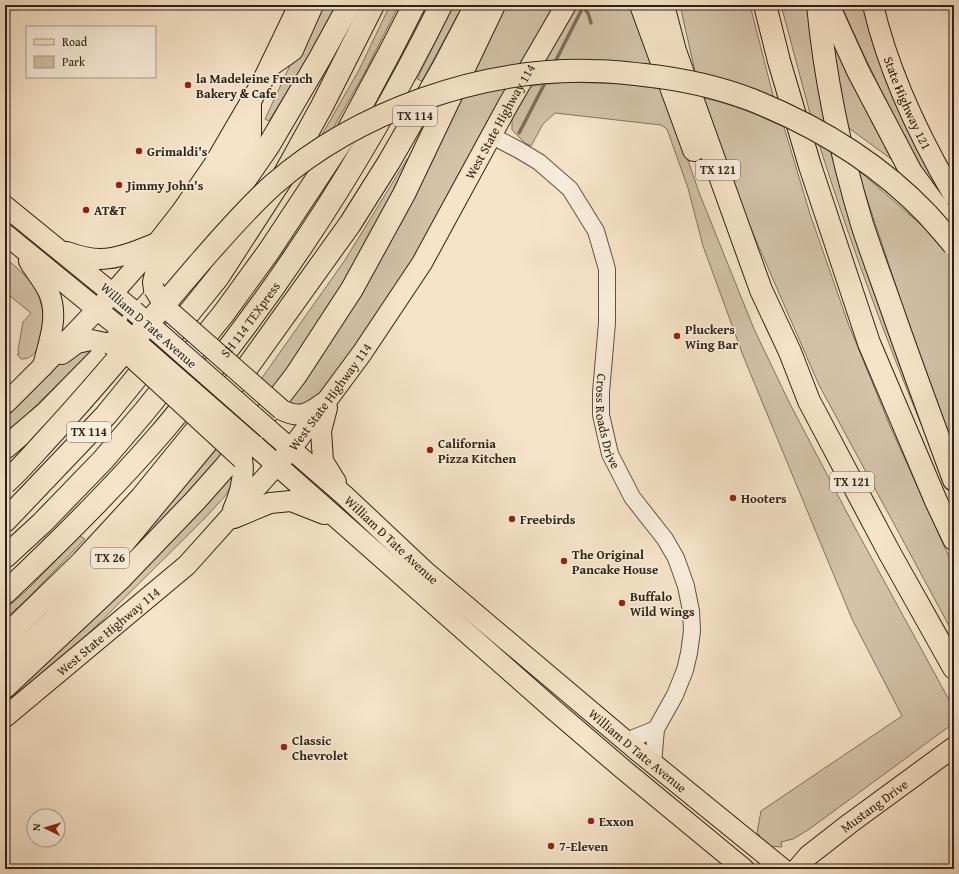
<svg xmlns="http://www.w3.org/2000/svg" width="959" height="874" viewBox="0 0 959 874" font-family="'Gentium Book Plus',serif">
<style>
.green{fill:#d4c2a9;stroke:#82725e}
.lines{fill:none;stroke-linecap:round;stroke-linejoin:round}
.stream{stroke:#7e6e5a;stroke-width:3.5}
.minor-casing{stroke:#615240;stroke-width:18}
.major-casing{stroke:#2f2112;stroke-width:22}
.highway-casing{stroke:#2f2112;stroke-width:24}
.minor{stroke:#f9eddb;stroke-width:16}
.major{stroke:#f6e3c8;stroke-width:20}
.highway{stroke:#f6e3c8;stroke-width:22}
.major-bridge-casing{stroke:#2f2112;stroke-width:22;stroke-linecap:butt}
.highway-bridge-casing{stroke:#2f2112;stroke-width:24;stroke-linecap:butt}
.major-bridge{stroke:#f6e3c8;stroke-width:20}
.highway-bridge{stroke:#f6e3c8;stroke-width:22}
.poi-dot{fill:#8f2418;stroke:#f9eddb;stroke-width:1.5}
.labels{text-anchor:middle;stroke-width:3.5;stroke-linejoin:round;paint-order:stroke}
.shield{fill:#f9eddb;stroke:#6c5e4e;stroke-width:1}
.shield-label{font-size:12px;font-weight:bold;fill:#2f2112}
.poi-label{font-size:13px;font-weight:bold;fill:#2f2112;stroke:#f9eddb;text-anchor:start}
.street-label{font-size:13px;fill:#2f2112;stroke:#f9eddb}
</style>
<rect width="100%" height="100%" fill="#f6e3c8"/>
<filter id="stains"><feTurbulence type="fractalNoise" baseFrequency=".005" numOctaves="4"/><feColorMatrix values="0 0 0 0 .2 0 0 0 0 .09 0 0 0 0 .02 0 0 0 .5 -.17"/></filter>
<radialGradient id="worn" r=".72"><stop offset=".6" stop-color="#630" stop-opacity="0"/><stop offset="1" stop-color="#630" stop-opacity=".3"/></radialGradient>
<path class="green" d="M318,5H340L269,121L265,119Z
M390,5H399L365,72L331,132L320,138L359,70Z
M454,5H463L422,81L417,79Z
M503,5H559L404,278L324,393L303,406L288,404Z
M575,5H631L653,67L541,63Z
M680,5H750L774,99L696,76Z
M781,5H811L830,127L811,117Z
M841,5H863L883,72L927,166L954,214L919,169L861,49Z
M825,15L898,164L842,123Z
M566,82L625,84L663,89L700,195L754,329L789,402L853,524L954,709V723L808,830L793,839L781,842L782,847L769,846L758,841L760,836L757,833L761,811L902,716L852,619L744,358L703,246L688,188L667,129L661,125L555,113L543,124L531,146L525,143L512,130V119L530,86Z
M704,98C732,104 758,115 784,127L810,214L848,323L890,426L954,568V635L819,385L745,215Z
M819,144L836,154L926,422L921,424C883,332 849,239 819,144Z
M407,159L412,160L384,217L274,394L259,382L345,260Z
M857,169L934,236L954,261V460Z
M7,259C19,270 31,279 38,294C41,301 41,309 46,314C44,329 41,360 21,359L17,354H19L18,350L23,322L31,313L5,292V261Z
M88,347L92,351L22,419L5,432V411L51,369Z
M217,446L224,457L135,555L108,573Z
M232,470L234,475L233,483L226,495L204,519L74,648L5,709V698Z
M80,536L85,539L28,598L5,619V609L25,592Z"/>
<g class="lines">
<path class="stream" d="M583,7L588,13L591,23
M554,64L584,5
M519,133L546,81"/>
<defs>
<g id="minor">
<path id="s1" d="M492,136L519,150L539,162L570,189L596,231L607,269V323L601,392V415L610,454L632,497L665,539L676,558L686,586L691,611L692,631L689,653L685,670L675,695L656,729L653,764"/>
<path d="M626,741L656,729"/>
</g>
<g id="major">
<path id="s2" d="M873,5C888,70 920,138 954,196"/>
<path d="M5,206L134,311"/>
<path d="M5,234L120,328"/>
<path d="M67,252C78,256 88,259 100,259C118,259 137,251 154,244"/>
<path d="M29,261C35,272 44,281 49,293C59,316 49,342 43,366"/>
<path d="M154,289L153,282L155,274L198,216L231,168L251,135V103"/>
<path d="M62,354L77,343L91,340L110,344"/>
<path d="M5,404L42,367L113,293L157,243L182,211L213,166L262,82L299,5"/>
<path d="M327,408L321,431L323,461L336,482"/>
<path d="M282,410C300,419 308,414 323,403"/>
<path id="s3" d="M268,429L344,495L427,573L639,752L783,869"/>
<path d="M254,445L554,710L624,770L744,869"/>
<path d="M233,510C240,494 245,476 242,459"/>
<path d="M234,518L270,503L291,501L324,514"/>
<path id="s4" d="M5,717L187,565L291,449L362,353L422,263L508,105L566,5"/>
<path id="s5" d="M797,869L808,856L849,824L954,747"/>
</g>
<g id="highway">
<path d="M641,5L694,150"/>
<path d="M663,5L675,51L761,290L790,352L809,401L889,552L954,668"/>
<path d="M765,5L779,61L810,166L869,343L936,501L954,539"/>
<path d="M818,5C825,80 840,151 862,224C872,255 884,286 895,318C914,372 934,426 954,480"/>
<path d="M828,5L858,71L911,172L954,231"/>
<path d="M272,64L292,50L312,5"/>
<path d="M5,448L47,412L98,360L165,286L223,212L269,145L320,58L349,5"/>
<path d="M5,521L106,415L168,339L218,277L284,175L322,106L373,5"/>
<path d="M5,557L42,523L103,460L144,412L224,313L269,251L345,136L391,50L414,5"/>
<path id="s6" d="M5,593C59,542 112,490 160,434C175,417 188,400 202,382C296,265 374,140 441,5"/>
<path d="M5,637L82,562L141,498L246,369L350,224L389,162L443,68L476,5"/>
<path d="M15,657L50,624L100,571L207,442L225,418"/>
<path d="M5,687L121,578L195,501L226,466L296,375L352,289L404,194L494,5"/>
</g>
</defs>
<use href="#minor" class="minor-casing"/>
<use href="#major" class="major-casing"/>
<use href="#highway" class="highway-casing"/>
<use href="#minor" class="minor"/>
<use href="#major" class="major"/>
<use href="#highway" class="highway"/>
<defs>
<path id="major-bridge" d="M154,289L166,308L282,410
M134,311L268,429
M120,328L254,445
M110,344L128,354L242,459"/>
<path id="highway-bridge" d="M5,483C21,469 35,452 49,437C102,380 151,319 202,260C225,234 248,207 274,184C358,111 481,68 592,71C610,71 627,73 644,75C681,79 718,87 752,100C817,126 879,164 927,214C936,224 945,234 954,245"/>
</defs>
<use href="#major-bridge" class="major-bridge-casing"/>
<use href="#highway-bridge" class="highway-bridge-casing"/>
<use href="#major-bridge" class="major-bridge"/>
<use href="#highway-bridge" class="highway-bridge"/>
</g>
<g class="poi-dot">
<circle cx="188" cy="85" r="4"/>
<circle cx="139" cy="151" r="4"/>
<circle cx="119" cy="185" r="4"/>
<circle cx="86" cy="210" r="4"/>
<circle cx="677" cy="336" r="4"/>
<circle cx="430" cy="450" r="4"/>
<circle cx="733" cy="498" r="4"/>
<circle cx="512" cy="519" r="4"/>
<circle cx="564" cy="561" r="4"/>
<circle cx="622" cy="603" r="4"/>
<circle cx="284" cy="747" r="4"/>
<circle cx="591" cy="821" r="4"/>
<circle cx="551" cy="846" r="4"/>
</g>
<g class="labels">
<g class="shield">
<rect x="393" y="106" width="44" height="20" rx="3"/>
<rect x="696" y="160" width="44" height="20" rx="3"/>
<rect x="67" y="422" width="44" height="20" rx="3"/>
<rect x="830" y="472" width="44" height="20" rx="3"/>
<rect x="91" y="548" width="38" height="20" rx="3"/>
</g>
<g class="shield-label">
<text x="415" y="120">TX 114</text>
<text x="718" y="174">TX 121</text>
<text x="89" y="436">TX 114</text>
<text x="852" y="486">TX 121</text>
<text x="110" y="562">TX 26</text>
</g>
<g class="poi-label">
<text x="196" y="83">la Madeleine French<tspan x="196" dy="15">Bakery &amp; Cafe</tspan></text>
<text x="147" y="156">Grimaldi's</text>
<text x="127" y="190">Jimmy John's</text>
<text x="94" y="215">AT&amp;T</text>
<text x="685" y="334">Pluckers<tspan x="685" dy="15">Wing Bar</tspan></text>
<text x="438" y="448">California<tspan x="438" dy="15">Pizza Kitchen</tspan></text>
<text x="741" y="503">Hooters</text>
<text x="520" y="524">Freebirds</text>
<text x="572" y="559">The Original<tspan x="572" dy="15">Pancake House</tspan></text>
<text x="630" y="601">Buffalo<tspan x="630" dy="15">Wild Wings</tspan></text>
<text x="292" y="745">Classic<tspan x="292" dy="15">Chevrolet</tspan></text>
<text x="599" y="826">Exxon</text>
<text x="559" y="851">7-Eleven</text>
</g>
<g class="street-label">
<text dy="5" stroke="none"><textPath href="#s2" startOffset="104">State Highway 121</textPath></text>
<text dy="5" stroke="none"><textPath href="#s4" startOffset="782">West State Highway 114</textPath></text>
<text dy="5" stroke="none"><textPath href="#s6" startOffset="368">SH 114 TEXpress</textPath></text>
<text transform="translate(149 325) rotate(41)" y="5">William D Tate Avenue</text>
<text dy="5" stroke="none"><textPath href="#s4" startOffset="458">West State Highway 114</textPath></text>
<text dy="5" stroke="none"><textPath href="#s1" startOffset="337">Cross Roads Drive</textPath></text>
<text dy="5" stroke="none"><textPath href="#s3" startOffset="166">William D Tate Avenue</textPath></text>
<text dy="5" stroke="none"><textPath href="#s4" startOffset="134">West State Highway 114</textPath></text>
<text dy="5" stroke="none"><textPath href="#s3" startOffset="490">William D Tate Avenue</textPath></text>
<text dy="5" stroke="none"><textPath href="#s5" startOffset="100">Mustang Drive</textPath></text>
</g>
</g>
<rect width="959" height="874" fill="none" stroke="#f6e3c8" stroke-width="20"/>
<rect x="6" y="6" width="947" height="862" fill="none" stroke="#2f2112" stroke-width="2"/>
<rect x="10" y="10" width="939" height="854" fill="none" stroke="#2f2112"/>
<rect x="26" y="26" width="130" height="52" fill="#f9eddb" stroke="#a89b8b"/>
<rect x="34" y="39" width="20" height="6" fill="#f6e3c8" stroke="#a89b8b"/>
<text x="62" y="46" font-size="12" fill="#2f2112">Road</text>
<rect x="34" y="56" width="20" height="12" fill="#d4c2a9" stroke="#a89b8b"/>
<text x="62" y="66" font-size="12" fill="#2f2112">Park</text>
<g transform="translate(46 828) rotate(275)"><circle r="19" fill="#f9eddb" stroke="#a89b8b"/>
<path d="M0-3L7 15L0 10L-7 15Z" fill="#8f2418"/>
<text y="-6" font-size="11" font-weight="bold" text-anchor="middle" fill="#2f2112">N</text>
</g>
<rect width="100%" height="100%" filter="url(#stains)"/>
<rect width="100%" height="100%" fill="url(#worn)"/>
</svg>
